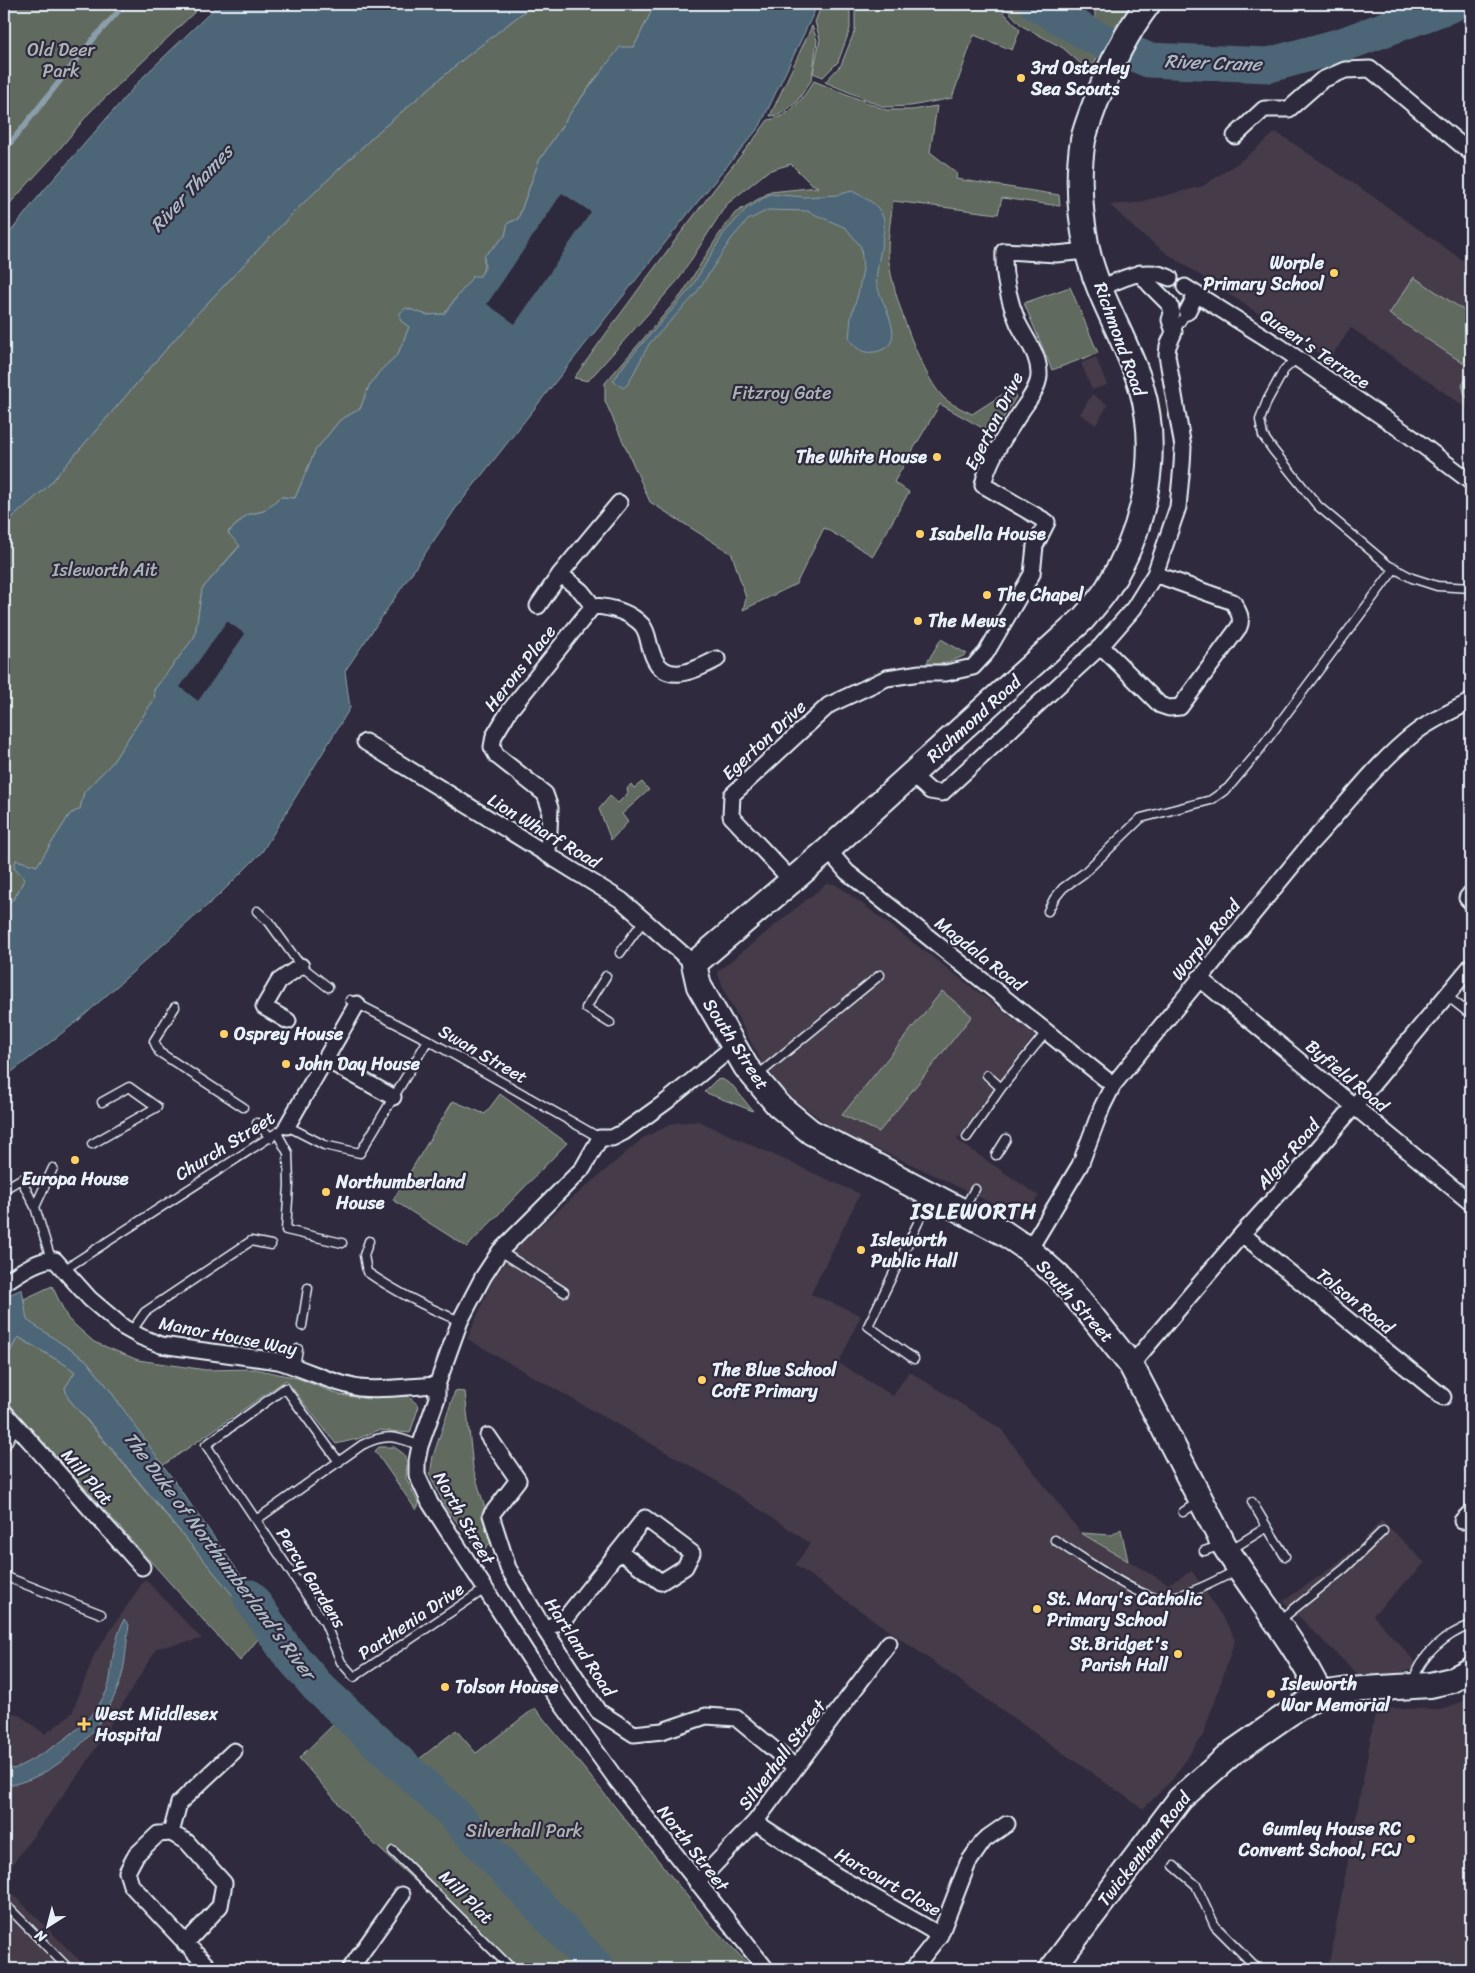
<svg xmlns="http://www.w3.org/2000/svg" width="1475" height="1973" viewBox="0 0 1475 1973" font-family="Sriracha,sans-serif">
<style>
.built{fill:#443a49}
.green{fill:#606a5e;stroke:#a4aeab}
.water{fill:#4d6677;stroke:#8b9eab}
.pier{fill:#2f2a3d}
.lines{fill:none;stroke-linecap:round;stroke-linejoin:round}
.stream{stroke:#8b9eab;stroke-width:5.5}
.river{stroke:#4d6677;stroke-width:35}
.lane-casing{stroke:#e8f1f8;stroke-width:11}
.street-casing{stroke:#e8f1f8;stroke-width:19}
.primary-casing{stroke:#e8f1f8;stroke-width:28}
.lane{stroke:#2f2a3d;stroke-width:8}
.street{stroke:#2f2a3d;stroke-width:15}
.primary{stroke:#2f2a3d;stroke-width:24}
.poi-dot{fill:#ffd166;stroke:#2f2a3d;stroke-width:2}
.labels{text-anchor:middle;stroke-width:4.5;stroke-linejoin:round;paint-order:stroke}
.park-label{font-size:18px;fill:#abb4b3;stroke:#2f2a3d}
.poi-label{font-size:18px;font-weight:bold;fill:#e8f1f8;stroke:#2f2a3d;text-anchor:start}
.street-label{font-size:18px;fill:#e8f1f8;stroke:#2f2a3d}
.water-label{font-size:19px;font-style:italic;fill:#aab9c4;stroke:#2f2a3d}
.district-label{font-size:22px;font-weight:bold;letter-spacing:1px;fill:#e8f1f8;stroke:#2f2a3d}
</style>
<rect width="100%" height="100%" fill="#2f2a3d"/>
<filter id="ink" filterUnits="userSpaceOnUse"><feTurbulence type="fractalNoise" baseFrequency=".02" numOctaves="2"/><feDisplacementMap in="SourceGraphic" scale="10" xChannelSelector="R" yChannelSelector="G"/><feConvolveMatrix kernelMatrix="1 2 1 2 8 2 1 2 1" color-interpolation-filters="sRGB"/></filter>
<g filter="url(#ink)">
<path class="built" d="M1276,132L1365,191L1471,266V411L1351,328L1329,360L1169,255L1136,230L1110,205L1134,203L1203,186L1242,160Z
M1096,357L1107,385L1092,390L1081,363Z
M1092,394L1108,405L1096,425L1080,414Z
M826,884H835L848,893L1035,1035L957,1140L1039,1196L1022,1218L913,1165L837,1132L786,1093L761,1061L727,997L717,972Z
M699,1121L860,1194L811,1294L861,1315L839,1363L893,1396L909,1371L1001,1429L1081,1533L1168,1584L1192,1571L1231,1630L1235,1641L1203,1735L1172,1780L1143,1809L795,1565L810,1543L715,1480L467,1339L492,1281L521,1242L643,1138L674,1123Z
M1382,1520L1425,1563L1373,1615L1420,1667L1395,1674L1359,1676L1283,1601L1324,1573L1356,1548Z
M145,1579L202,1639L157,1648L86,1764L4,1876V1711L18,1714L45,1734L72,1713L95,1653Z
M1471,1698V1969H1328L1376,1708L1445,1709Z
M4,1885L88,1969H4Z"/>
<path class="green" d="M4,4H203L89,113L58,151L4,210Z
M534,4H655L634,47L597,76L573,109L539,161L518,219L508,223L505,236L484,256C486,281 473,279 459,294C454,300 449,307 445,314L427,315L406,308L400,320L409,327L398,354L380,371L369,386L360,409L340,420L315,451L295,498L280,497L264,511L247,515L228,532L240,545L202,589L195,636L154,690L155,698L112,763L84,792L80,809L70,814L37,866L16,860L14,867L25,878L14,899L4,905V525L47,487L194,317L293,213L378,132L467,56Z
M822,4H850V29L838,62L823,77L813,73L820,39L815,22Z
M855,4H950L957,9L973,10L978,4H996L1020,30L1012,50L974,35L952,98L911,106L884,107L825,82L841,65L855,30Z
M1002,4H1024L1102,48L1090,72L1063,48L1022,26Z
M1098,4H1129L1130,9L1109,34L1095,27V7Z
M812,26L817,40L812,79L796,103L779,115L770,116Z
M814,81L886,110H912L937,106L930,152L957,173L956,179L1059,195L1060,206L1002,198L998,214L893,201C891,217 888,234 888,251C888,283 920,373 942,396C949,404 963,409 972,414L1011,389L1016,397L993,434L940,404L894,482L909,492L873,556L824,528L796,584L743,610L746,598L732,554L650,502L605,401V383L682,294L718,236L735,213L770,192L818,187L810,183L791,164L768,171L726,205L679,279L588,381L574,378C619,315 665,253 712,192C730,167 751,145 768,120C792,116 801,100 814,81Z
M1414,277L1471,315V350L1463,363L1389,314Z
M1070,287L1098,353L1052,370L1024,303Z
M1471,371V400L1465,396L1462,385Z
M941,639L967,654C954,661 941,666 926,664Z
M642,782L649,790L622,814L628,822L611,840L599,809L610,796L618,803L628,793L627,789L631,784L634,788Z
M942,991L972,1016L879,1132L842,1115Z
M722,1079L733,1086L753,1111L704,1092L716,1080Z
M500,1094L567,1143L467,1247L393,1200L453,1101L485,1114Z
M52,1286L68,1319L94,1342L138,1360L206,1370L255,1369L297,1378L340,1395L369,1399L377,1395L392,1393L409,1397L419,1406L410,1433L379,1430L357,1439L336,1444L286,1380L162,1466L109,1389L86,1360L26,1320L24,1299Z
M18,1337L66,1365L75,1372L65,1388L68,1398L264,1632L240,1661L4,1398V1362Z
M455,1391L465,1392L473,1468L494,1539L481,1553L446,1508L430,1475L433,1456Z
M379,1447H394L404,1454L407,1464L406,1478L419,1504L416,1510L375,1451Z
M1121,1529L1128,1561L1081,1533L1112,1535Z
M288,1629L331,1685L354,1699L418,1760L456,1730L476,1753L535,1708L709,1923L753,1969H504L440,1904L370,1840L299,1758L339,1719L266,1640Z"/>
<path class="water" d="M219,4H534L467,56L378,132L293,213L194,317L47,487L4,525V240L38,197L141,79Z
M655,4H818L760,126L691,210L456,508L345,671L350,708L262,852L220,894L79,1020L4,1078V905L14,899L25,879L14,867L16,860L37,866L70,814L80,809L84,792L112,763L155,698L154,690L195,636L202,589L240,546L228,533L247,515L264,511L280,497L295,498L315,451L340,420L360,409L369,386L380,371L398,354L409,327L400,320V313L406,308L427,315L444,314L473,276H480L485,268L484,256L505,236L508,223L518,219L539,161L573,109L620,47H634Z
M852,191C865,198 878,203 883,217C888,228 874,270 877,285C881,304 912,346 874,352C862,354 856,348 849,339L851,317L858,294L863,269L861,247L846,228L807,211L768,210L748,220L732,238L695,295L649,344L628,384L623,388L613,381L627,361L691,288L724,233L746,209L770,194L804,197L837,195Z
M22,1289L27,1320L86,1360L109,1389L281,1632L271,1639L249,1615L107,1443L68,1398L65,1388L75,1372L66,1365L18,1337L4,1362V1297Z
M124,1619L129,1625C126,1643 126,1665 120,1682C107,1720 77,1756 41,1774C32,1779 22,1782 12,1785L4,1782V1766L14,1769C49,1751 90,1728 107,1690C111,1681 111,1666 113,1656C115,1643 119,1631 124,1619Z"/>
<path class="pier" d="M562,193L591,212L515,324L487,304Z
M227,621L245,634L198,701L180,687Z"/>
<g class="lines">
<path class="stream" d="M4,151L95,37L125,4"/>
<path class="river" d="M1037,4L1090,35L1148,60L1269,65L1342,45L1453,4
M250,1597L286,1650L318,1687L450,1810L598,1969"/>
<defs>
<path id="lane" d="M1174,332L1187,312
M1296,359L1284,370L1267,401L1260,420L1263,436L1273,450L1318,506L1388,565L1412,578L1437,586L1471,588
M257,911L269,922L301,966L328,987
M1048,911L1054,899L1063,888L1084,873L1141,818L1211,800L1228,788L1254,757L1395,568
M620,953L644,920
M606,976L586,1008L610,1023
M1446,995L1471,1015
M350,1000L428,1040L600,1138
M175,1007L154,1041L159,1052L243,1107
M758,1075L880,975
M987,1075L1001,1088
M257,1123L271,1138
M277,1133L288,1153L289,1185L286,1230L342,1243
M967,1137L1001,1088L1047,1031
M92,1144L157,1107L129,1087L102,1102
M996,1155L1006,1139
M4,1189L21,1179L35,1207L51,1259
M35,1207L53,1168
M964,1208L975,1189
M369,1241L364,1255L367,1272C396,1292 428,1308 460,1321
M500,1251L564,1292
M65,1269L287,1126L324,1145L360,1153L428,1040
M302,1326L308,1288
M131,1332L145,1312L251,1241L271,1245
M914,1359L868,1326L930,1198
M295,1366L298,1349
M420,1446C397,1436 385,1433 362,1445L256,1520L325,1623L341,1662L354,1677L485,1589
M4,1448L17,1425
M1252,1502L1267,1527
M1183,1512L1198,1502
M256,1520L206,1445L285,1388L339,1462
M1055,1540C1075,1553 1137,1597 1158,1598C1186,1598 1213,1582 1237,1570
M1230,1550L1267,1527L1285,1556
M1204,1551L1222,1545
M4,1576L101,1614
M1279,1621L1345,1568L1383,1531
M1413,1682C1420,1655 1446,1634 1471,1625
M393,1851L512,1969
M1174,1866L1196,1885L1215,1926L1258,1969
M4,1903L69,1969"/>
<path id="street" d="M1235,136L1264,109H1289L1322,80L1345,70L1370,69L1471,153
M1185,287L1279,346L1410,436L1471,482
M1101,288C1124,278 1145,266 1170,278
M1187,312L1196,295
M560,574L581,591L593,606C611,607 629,611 642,625C648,632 648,642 651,650C662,687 692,672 717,659
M538,606L560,574L619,503
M1101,646L1160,705L1169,708L1180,707L1239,627C1243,618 1238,611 1233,602L1155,574
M365,742L621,900L694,964
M912,775L930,791L942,793L1101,646L1134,608L1155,574L1178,507L1182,465L1183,447L1167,355L1168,346L1174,332L1170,320L1172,313L1170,305L1150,285L1140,273
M828,850L847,872L1113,1085
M548,854L550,808L545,794L497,756L492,747L494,736L509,711L593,606
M792,881L731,816L732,795L829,705L887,678L920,673H946L973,667L986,653L1032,574L1035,546L1047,522L983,485C989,457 1007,434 1022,410C1029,400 1038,388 1039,376C1040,355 1026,340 1018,323C1009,301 1003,275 1004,251L1056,254L1087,251
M1471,893L1467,898L1471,902
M1199,978L1471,1203
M288,1021L264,1007L279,981L301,966
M733,1047L667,1101L624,1132L612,1138H600L583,1168L500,1251L483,1277L460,1321L437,1385V1398L420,1446L417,1461V1475L430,1503L540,1674L616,1779L766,1969
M325,1059L393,1097
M287,1126L357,1004
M1242,1234L1443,1397
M1029,1250L1080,1165L1102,1107L1113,1085L1310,844C1345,807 1375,764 1415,733C1431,720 1453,711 1471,701
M4,1283C16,1275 40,1257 55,1260L90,1299L123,1327L141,1337L161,1345L278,1361C305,1369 331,1383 359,1388C384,1391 412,1386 437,1385
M1131,1365L1242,1234L1293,1178L1372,1085L1471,966
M4,1412L142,1567
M488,1436L518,1480L491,1515L508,1568L545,1630L598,1711L634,1734L662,1731L706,1716L736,1718L795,1767
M1462,1521L1471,1512
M545,1630L567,1616L645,1518L692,1553L685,1567L661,1582L619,1551
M755,1822L837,1876L940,1935L968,1863L984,1840L1007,1824
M171,1833L179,1803L234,1751
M697,1883L755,1822L889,1643
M185,1944L220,1906L224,1883L187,1842L171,1833L158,1834L136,1855L127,1872L131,1885L210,1969
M350,1969L402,1895
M913,1969L940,1935"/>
<path id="primary" d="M1148,4C1125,34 1109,68 1095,104C1091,115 1086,127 1083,140C1077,175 1080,214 1087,249C1097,295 1127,341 1141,386C1161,453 1145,528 1109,586C1102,598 1092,608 1083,619L828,850L694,964L699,986L746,1067L778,1105L811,1132L1004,1233L1029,1250L1059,1277L1082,1304L1131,1365L1224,1545C1255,1595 1295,1641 1320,1694
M1052,1969L1180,1799L1232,1753L1287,1715L1320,1694L1348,1690L1430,1685L1452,1680L1471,1670"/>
</defs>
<use href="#lane" class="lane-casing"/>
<use href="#street" class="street-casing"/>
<use href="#primary" class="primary-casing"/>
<use href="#lane" class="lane"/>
<use href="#street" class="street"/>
<use href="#primary" class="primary"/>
</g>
</g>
<g class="poi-dot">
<circle cx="1021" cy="78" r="5"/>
<circle cx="1334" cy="273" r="5"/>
<circle cx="937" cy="457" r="5"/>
<circle cx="920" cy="534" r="5"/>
<circle cx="987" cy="595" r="5"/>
<circle cx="918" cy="621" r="5"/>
<circle cx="224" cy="1034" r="5"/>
<circle cx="286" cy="1064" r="5"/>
<circle cx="75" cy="1160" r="5"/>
<circle cx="326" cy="1192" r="5"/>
<circle cx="861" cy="1250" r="5"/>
<circle cx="702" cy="1380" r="5"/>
<circle cx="1037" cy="1609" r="5"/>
<circle cx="1178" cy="1654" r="5"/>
<circle cx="445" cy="1687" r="5"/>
<circle cx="1271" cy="1694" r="5"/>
<path d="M81.5 1716.5h5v5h5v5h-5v5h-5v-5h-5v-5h5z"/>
<circle cx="1411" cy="1839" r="5"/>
</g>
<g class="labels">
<g class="park-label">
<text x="61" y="56">Old Deer<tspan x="61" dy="21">Park</tspan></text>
<text x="782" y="399">Fitzroy Gate</text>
<text x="105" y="576">Isleworth Ait</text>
<text x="524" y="1837">Silverhall Park</text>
</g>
<g class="poi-label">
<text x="1031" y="74">3rd Osterley<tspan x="1031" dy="21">Sea Scouts</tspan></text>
<text x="1324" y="269" text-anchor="end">Worple<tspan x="1324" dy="21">Primary School</tspan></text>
<text x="927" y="463" text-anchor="end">The White House</text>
<text x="930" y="540">Isabella House</text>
<text x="997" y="601">The Chapel</text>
<text x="928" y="627">The Mews</text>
<text x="234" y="1040">Osprey House</text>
<text x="296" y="1070">John Day House</text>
<text x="75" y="1185" text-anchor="middle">Europa House</text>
<text x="336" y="1188">Northumberland<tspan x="336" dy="21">House</tspan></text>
<text x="871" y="1246">Isleworth<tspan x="871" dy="21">Public Hall</tspan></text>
<text x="712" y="1376">The Blue School<tspan x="712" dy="21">CofE Primary</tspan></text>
<text x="1047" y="1605">St. Mary's Catholic<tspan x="1047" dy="21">Primary School</tspan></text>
<text x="1168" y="1650" text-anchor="end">St.Bridget's<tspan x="1168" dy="21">Parish Hall</tspan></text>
<text x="1281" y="1690">Isleworth<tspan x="1281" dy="21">War Memorial</tspan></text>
<text x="455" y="1693">Tolson House</text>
<text x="95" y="1720">West Middlesex<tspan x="95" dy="21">Hospital</tspan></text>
<text x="1401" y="1835" text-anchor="end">Gumley House RC<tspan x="1401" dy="21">Convent School, FCJ</tspan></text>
</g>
<g class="street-label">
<text transform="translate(1120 339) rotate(70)" y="6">Richmond Road</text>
<text transform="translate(1315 349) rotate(34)" y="6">Queen's Terrace</text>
<text transform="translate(994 421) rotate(-63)" y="6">Egerton Drive</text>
<text transform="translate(520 668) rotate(-52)" y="6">Herons Place</text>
<text transform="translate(974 719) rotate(-42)" y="6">Richmond Road</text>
<text transform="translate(764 740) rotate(-43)" y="6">Egerton Drive</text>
<text transform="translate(544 831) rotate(31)" y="6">Lion Wharf Road</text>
<text transform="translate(1206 940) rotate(-51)" y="6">Worple Road</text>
<text transform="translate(980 954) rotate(38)" y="6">Magdala Road</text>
<text transform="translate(736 1044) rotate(57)" y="6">South Street</text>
<text transform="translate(483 1054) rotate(30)" y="6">Swan Street</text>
<text transform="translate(1347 1076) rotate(40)" y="6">Byfield Road</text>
<text transform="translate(225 1146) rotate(-32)" y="6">Church Street</text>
<text transform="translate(1288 1154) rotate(-49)" y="6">Algar Road</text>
<text transform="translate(1075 1301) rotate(48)" y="6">South Street</text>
<text transform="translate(1355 1301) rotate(39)" y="6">Tolson Road</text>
<text transform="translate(228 1336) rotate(11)" y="6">Manor House Way</text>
<text transform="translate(87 1477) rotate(49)" y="6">Mill Plat</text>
<text transform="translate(464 1518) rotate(60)" y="6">North Street</text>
<text transform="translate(311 1578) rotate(58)" y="6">Percy Gardens</text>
<text transform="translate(411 1621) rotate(-34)" y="6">Parthenia Drive</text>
<text transform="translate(580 1647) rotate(57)" y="6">Hartland Road</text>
<text transform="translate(782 1755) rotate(-53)" y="6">Silverhall Street</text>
<text transform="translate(693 1848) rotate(52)" y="6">North Street</text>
<text transform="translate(1144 1849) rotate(-52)" y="6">Twickenham Road</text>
<text transform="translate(888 1882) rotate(30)" y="6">Harcourt Close</text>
<text transform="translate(466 1897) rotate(45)" y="6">Mill Plat</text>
</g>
<g class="water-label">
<text transform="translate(1213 62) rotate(2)" y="7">River Crane</text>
<text transform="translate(191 188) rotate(-47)" y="7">River Thames</text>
<text transform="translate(220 1555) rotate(53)" y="7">The Duke of Northumberland's River</text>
</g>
<g class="district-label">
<text x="974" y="1219">ISLEWORTH</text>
</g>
</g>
<rect width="1475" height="1973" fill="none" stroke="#2f2a3d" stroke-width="20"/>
<rect x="10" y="10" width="1455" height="1953" fill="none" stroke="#e8f1f8" stroke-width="2" filter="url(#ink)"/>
<g transform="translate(48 1926) rotate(216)" stroke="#2f2a3d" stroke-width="4" paint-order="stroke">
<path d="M0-4L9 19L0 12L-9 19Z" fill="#e8f1f8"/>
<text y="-8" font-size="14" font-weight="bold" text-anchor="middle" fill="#e8f1f8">N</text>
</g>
</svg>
